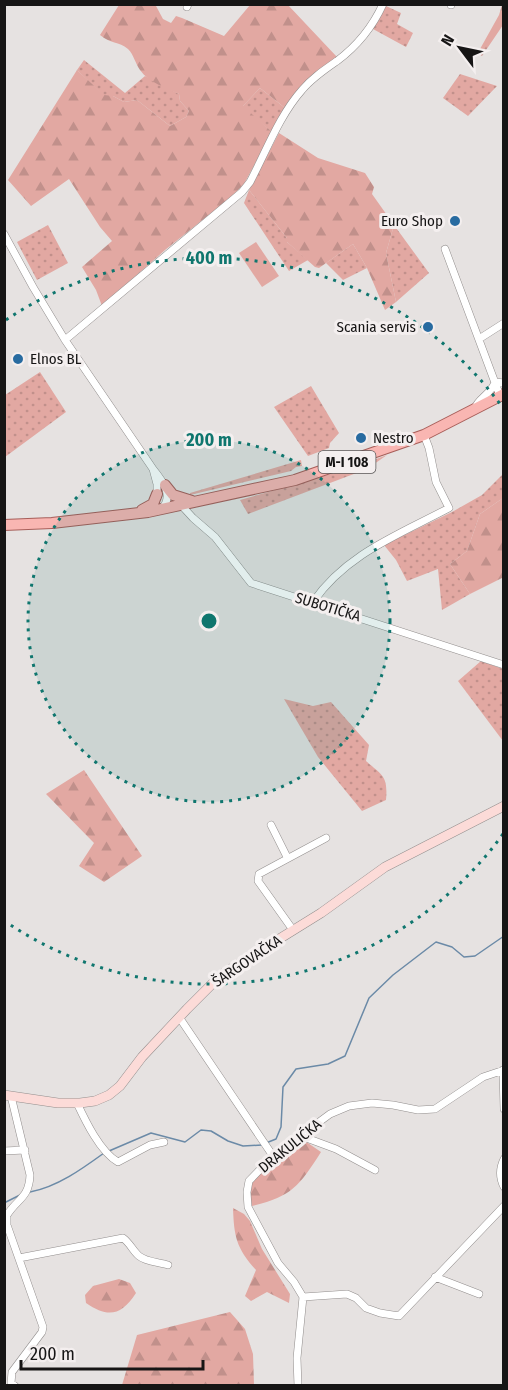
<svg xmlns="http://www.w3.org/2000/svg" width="508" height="1390" viewBox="0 0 508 1390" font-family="'Fira Sans Condensed',sans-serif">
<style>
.grass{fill:url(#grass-dots)}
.forest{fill:url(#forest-firs)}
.green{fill:#e2a8a2}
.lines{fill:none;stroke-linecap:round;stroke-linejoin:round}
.stream{stroke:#6b8aa7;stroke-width:1.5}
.street-casing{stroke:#928e8d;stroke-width:8}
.secondary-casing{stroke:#928e8d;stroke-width:10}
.primary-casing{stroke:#a75e59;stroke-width:12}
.street{stroke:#fff;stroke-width:7}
.secondary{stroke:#fcdbd8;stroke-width:9}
.primary{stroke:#f9b6b2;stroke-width:10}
.ring{fill:none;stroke:#0f766e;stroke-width:3;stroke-dasharray:3 6}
.poi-dot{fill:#286ba0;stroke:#f4efef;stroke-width:2}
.labels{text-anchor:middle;stroke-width:6;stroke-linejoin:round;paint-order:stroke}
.shield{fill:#f4efef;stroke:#595656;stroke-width:1.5}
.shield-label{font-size:14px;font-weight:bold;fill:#161515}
.poi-label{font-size:15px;fill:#161515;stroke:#f4efef;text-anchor:end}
.street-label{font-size:15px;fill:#161515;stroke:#f4efef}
.centre{fill:#0f766e;stroke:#f4efef;stroke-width:3}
.ring-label{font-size:18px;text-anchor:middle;font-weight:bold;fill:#0f766e;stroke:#f4efef;stroke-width:6;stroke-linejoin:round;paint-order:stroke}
</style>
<defs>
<pattern id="grass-dots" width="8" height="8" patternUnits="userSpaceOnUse" patternTransform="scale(1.5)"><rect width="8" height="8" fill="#e2a8a2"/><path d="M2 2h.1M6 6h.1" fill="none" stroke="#c1908b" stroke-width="1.8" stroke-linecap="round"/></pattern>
<pattern id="forest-firs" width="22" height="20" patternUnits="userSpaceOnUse" patternTransform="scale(1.5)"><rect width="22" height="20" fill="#e2a8a2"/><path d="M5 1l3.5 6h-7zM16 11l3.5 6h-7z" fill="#c1908b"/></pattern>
</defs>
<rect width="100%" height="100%" fill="#e6e2e1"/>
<path class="grass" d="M386,6L401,13L397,24L413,33L406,47L373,29Z
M84,60L125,93L145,76L179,94L180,101L189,111L186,117L170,126L137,100L124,102L113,96H104L77,70Z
M460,74L497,86L468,116L443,98Z
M260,88L285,108L272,132L242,107Z
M249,190L287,238V242L308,260L289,271L244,203Z
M48,225L68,263L37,280L17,242Z
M394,225L429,273L396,302L386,253Z
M353,244L367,268L343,280L326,263Z
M40,372L66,412L5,457V395Z
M311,386L339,433L330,443L329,448L308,456L274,407Z
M387,455L367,469L248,514L240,500L352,468Z
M301,460L302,466L296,467L291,471L190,495V493Z
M503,474V498L480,514L467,551L450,564L470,594L442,610L438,569L407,581L396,560L384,545L452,512L482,495Z
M481,661L503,669V741L458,681Z
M284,699L313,706L331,702L369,745L366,761C383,776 388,776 386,800L362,811L318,757Z"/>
<path class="forest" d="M152,4L156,6L163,19L171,23L176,16L182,18L224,36L250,5H288L337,57L302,85L285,108L260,88L243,106L272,132L244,184L230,198L165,250L102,306L96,290L82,267L112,241L100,227L69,179L31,206L8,180L77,70L104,95L113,96L124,102L137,100L170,126L186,117L189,111L180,101L179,94C166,88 148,82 140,70C135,63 134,55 128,49C119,41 110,44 100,35L119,5Z
M502,5H503V25L482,56L479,54L480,49L499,15Z
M279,133L318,158L365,173L374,187L372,194L394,225L386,253L396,302L385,310L367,268L353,244L319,268L315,267L287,242V238L249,190Z
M503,498V579L502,578L470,594L450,564L467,551L480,514Z
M84,770L142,856L104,882L79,866L94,843L46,794Z
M305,1141L321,1152C298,1188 291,1197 248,1207C249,1199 247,1186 251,1179C258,1167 292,1147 305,1141Z
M233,1208L244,1214L250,1221L262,1249L290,1294L289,1303L267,1292L251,1301L245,1296L256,1270C236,1248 234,1236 233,1208Z
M119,1279L130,1283L136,1293C121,1316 108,1318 86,1303L85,1295L93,1286Z
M230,1312L245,1329L253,1354L254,1385H122L137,1335Z"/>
<path class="green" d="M256,242L279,276L262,287L239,253Z"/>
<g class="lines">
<path class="stream" d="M266,1143L276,1139L281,1127L283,1087L296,1069L328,1064L345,1056L369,998L393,975L436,942L452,947L464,957L475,956L504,936
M109,1151L151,1133L185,1142L201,1130L211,1131L228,1141L243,1146L262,1145
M30,1192C57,1187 82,1169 104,1153
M4,1203L20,1195"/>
<defs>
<path id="street" d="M451,4V5
M187,7L188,4
M4,234L33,287L65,340L153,469L157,484V497
M445,249L500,396
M479,339L504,323
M65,340L242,192L250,182C266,152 279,116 302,90C312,78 324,70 337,61C357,46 373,26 383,4
M474,410C478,397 491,395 495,382L504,383
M153,469C162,480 175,497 161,509
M182,506L193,518L215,537L251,583L504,665
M313,602C346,554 398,535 449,508L436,482L429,448L424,435
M271,825L287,857
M293,930L258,881L259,874L326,838
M179,1017L273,1156
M503,1070L504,1109
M11,1096L30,1175C29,1198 18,1198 7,1215V1225L43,1327L42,1332L12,1372L11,1383L15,1386
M77,1103C85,1120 100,1152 118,1162L150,1145L164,1142
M301,1136L336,1149L375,1170
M4,1151L25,1150
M504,1159C499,1169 499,1177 504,1187
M19,1258L123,1238C130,1243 133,1251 139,1256C146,1262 159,1262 168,1265
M435,1277L479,1294
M303,1297L347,1294L356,1298L366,1308L380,1313L399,1316L504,1206
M298,1386L297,1358L303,1297L294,1282L278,1263L248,1207L247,1192L249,1181L273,1156L330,1114L349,1106L372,1103L393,1105L418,1110L435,1109L483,1077L504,1070"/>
<path id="secondary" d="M4,1095L58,1103H80L95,1101L109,1095L120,1086L142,1057L187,1009L221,975L321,913L385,867L504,806"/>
<path id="primary" d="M165,485L173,495L192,501
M142,510L153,504L157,494
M4,525L52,523L148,512L295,480L424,435L504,394"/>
</defs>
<use href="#street" class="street-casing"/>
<use href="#secondary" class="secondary-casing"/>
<use href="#primary" class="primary-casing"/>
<use href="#street" class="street"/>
<use href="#secondary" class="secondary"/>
<use href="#primary" class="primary"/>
</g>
<circle cx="209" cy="621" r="181" fill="#0f766e" fill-opacity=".12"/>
<g class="ring">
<circle cx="209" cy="621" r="181"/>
<path d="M503 834A363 363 0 0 1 6 922M6 320A363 363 0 0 1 503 408"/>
</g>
<g class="poi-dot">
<circle cx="455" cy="221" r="6"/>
<circle cx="428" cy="327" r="6"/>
<circle cx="18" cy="359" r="6"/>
<circle cx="361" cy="438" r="6"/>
</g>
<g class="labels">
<rect class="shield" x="318.5" y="451" width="57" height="22" rx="4.5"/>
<g class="shield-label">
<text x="347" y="467">M-I 108</text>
</g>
<g class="poi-label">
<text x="443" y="226">Euro Shop</text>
<text x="416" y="332">Scania servis</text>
<text x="30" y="364" text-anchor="start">Elnos BL</text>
<text x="373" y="443" text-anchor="start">Nestro</text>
</g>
<g class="street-label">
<text transform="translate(328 607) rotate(17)" y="5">SUBOTIČKA</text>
<text transform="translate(247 961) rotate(-34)" y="5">ŠARGOVAČKA</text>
<text transform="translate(290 1146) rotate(-39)" y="5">DRAKULIĆKA</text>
</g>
</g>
<circle cx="209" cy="621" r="9" class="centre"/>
<g class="ring-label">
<text x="209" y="264">400 m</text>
<text x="209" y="446">200 m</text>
</g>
<rect width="508" height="1390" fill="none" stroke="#161515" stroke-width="12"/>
<g transform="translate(460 48) rotate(302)" stroke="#f4efef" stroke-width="4.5" paint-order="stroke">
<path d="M0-4.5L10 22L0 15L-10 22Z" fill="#161515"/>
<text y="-9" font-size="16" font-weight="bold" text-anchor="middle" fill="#161515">N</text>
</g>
<path d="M21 1360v9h182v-9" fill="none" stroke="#161515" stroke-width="3"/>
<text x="30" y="1360" font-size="18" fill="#161515" stroke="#f4efef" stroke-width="4.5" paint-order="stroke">200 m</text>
</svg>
